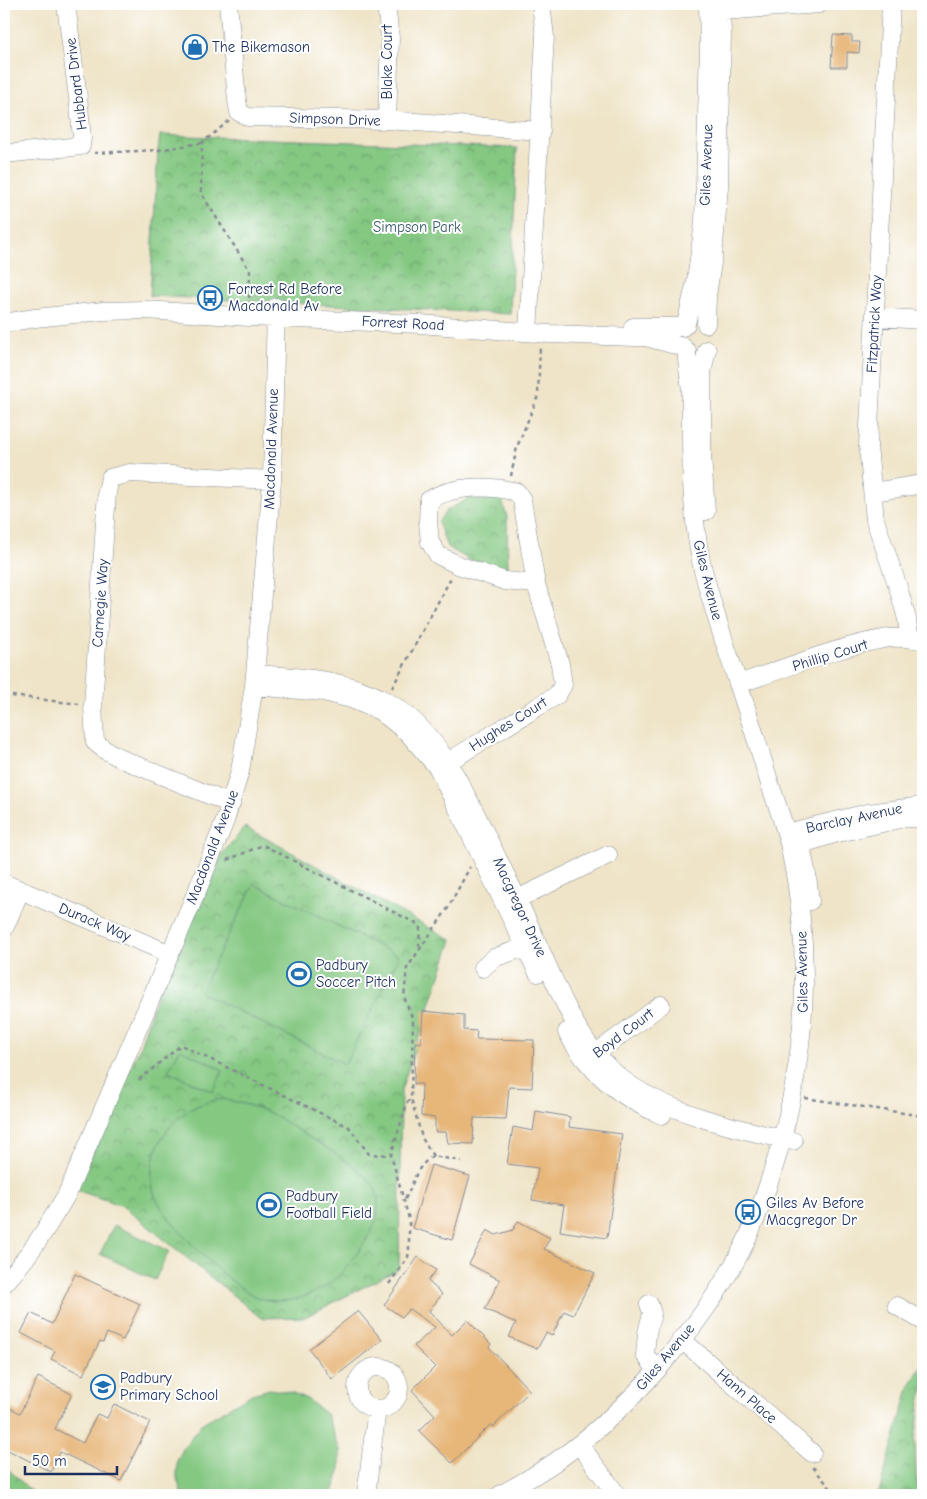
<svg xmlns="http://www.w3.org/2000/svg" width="927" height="1499" viewBox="0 0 927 1499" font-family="'Comic Neue',sans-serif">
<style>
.park{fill:url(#park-crowns);stroke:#507c70}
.pitch{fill:#84c882;stroke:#507c70}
.building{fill:#e7b679}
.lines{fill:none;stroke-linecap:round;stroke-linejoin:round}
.minor-casing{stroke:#858a93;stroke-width:19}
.path{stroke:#858a93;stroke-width:2.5;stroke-dasharray:4 4;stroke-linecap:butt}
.minor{stroke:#fff;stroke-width:18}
.labels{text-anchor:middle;stroke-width:4;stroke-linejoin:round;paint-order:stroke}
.poi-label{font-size:15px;fill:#1b2f5e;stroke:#fff;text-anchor:start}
.street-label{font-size:15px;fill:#1b2f5e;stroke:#fff}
.park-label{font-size:15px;fill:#3a5d69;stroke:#fff}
</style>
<defs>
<pattern id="park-crowns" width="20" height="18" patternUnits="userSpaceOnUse" patternTransform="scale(1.25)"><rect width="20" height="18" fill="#84c882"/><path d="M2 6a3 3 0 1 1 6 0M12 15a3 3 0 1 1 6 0" fill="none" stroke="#6ba36e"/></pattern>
</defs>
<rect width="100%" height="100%" fill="#fff"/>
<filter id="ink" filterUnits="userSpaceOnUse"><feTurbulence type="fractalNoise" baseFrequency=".02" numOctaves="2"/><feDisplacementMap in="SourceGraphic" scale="10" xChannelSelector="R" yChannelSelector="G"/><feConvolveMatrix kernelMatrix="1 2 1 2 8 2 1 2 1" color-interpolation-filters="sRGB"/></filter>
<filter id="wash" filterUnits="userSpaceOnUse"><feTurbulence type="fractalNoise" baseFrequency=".0096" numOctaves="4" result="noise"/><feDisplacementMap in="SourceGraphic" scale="20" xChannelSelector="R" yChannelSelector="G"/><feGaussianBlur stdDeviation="1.12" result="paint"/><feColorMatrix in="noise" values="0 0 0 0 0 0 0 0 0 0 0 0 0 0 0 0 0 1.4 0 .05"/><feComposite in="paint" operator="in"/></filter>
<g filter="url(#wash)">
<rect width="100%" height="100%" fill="#efe4c8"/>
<path class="park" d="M160,135L517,148L510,314L150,296L158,150Z
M497,483L507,517L508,571L478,565L447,547L438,522L446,511Z
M245,827L452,940L401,1090L399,1269L305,1317L261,1318L123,1206L76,1190L139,1049L157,995L223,853Z
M923,1364V1389L920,1404L915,1442L916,1475L919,1495H878L910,1385Z
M4,1465L35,1495H4Z"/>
<path class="pitch" d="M254,884L399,956L345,1064L200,992Z
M180,1049L223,1070L213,1092L168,1071Z
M223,1099C239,1103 255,1106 270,1113C279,1118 287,1124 296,1129C315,1142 372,1171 377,1194C381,1214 373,1230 362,1246C350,1265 337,1281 317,1291C299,1301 275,1305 255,1296C229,1285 165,1222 155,1196C144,1165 161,1128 188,1111C199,1104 210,1101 223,1099Z
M114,1225L169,1251L155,1280L100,1254Z
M270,1389L293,1393L307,1399L327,1415L340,1451V1472L332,1495H182L177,1478V1461L184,1447L201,1424L252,1394Z"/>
<g id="blocks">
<path class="building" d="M833,35L852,36V42H860L859,53L847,52V67H831Z
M423,1011L464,1015V1030L477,1031L476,1039L534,1040L532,1088L509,1087L506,1119L474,1118L473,1144L448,1143L446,1132H435V1118L421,1116L422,1084H414L415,1042L421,1043Z
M536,1111L570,1117L569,1127L622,1134L607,1238L560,1231L564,1205L532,1200L538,1168L507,1164L513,1127L533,1131Z
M431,1165L470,1176L452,1240L412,1228Z
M518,1221L550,1238L544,1249L595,1273L573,1315L564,1311L552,1336L546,1333L537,1349L509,1337L516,1323L485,1309L500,1280L469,1264L487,1230L496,1235L513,1230Z
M418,1257L436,1270L428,1281L442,1294L429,1311L452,1335L467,1320L491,1344L489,1347L530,1391L493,1427L491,1424L452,1463L419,1431L435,1415L412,1390L435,1367L414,1346L435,1327L409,1309L402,1317L384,1305Z
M75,1274L140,1304L123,1340L107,1333L103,1342L100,1341L83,1375L51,1359L55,1351L21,1333L31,1313L52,1324Z
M358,1311L382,1340L332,1379L309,1349Z
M38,1377L72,1394L55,1429L83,1443L97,1414L107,1418L114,1404L150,1422L121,1481L60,1452L51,1472L4,1448V1415L8,1407L20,1413Z"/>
</g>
</g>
<g filter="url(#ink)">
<use href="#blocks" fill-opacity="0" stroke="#858a93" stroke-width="1"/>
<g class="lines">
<defs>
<path id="minor" d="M228,4L237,100L239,112L248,117L387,120L541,131
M386,4L390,38L387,120
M891,4L868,446L875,520L898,587L907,619L909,638
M710,12L819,4
M4,154L81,146L82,138L79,106L66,4
M875,317L923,320
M4,323L35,318L103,311L146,310L249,317L420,324L550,334L635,337H646L683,347
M686,324L696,281L704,222L709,45L708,4
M706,324L707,296L713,256L719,187L722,31L720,4
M633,327H683
M528,332L545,37L541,4
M873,492L923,484
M706,511L702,457V372L707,350
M255,674C300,677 346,679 386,701C440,731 464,791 490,843C509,881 527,919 544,958C564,1002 579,1043 617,1075C660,1112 737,1129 793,1141
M738,684C787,668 838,646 889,638C900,637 912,639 923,640
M254,686L324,692L351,699L380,711L408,733L438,768L538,973
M438,768L557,695L563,685L560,664L536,584L522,500L517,492C489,485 454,485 429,500L428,522L430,542L438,555L458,565L505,581L536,584
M231,804L124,760L105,750L95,742L93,706L107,492L110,478L130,473L272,480
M786,833L868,813L923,806
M798,833L807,875L810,901
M790,848L834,834L904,818H915
M4,883L170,954
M507,904L608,855
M4,929L20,891
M483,968L494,958L525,947
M567,1032C587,1070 621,1099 662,1115
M587,1060L661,1005
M4,1284C29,1257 48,1226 67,1194L197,891L225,821L240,771L254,686L272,480L276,307
M649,1304L652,1313L647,1333L645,1355L657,1370
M897,1306L923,1321
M681,1339L812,1453
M357 1388a21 21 0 1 1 42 0a21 21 0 1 1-42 0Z
M579,1444L617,1495
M366,1495L377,1409
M500,1495C519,1485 537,1474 555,1462C627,1412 699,1330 740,1253C756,1223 767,1190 777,1157C807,1053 813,956 790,848C785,825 776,803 769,781C759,748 749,716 738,683C725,643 710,602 701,561C690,506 691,451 691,395C691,380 686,366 687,351"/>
</defs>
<use href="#minor" class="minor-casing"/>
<path class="path" d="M229,121L202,143L201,193L250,271L249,304
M94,153L158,150L202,143
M511,476L517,447L538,396L540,346
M392,688L452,576
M4,695L79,704
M227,860L263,845L417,924L420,927L419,947
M139,1080L181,1045L349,1127L369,1154L391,1155
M805,1098L923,1116
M433,1156L422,1138L411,1098L413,1020L404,997L407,968L448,908L470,867
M405,1199C415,1182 414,1168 433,1156L461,1161
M389,1284L408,1257L409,1251V1219L391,1155L407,1103L411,1098
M813,1467L836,1495"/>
<use href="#minor" class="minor"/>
</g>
</g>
<defs>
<symbol id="shop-ring" viewBox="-11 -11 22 22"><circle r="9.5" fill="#fff" stroke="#1f6fb2" stroke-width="1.5"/><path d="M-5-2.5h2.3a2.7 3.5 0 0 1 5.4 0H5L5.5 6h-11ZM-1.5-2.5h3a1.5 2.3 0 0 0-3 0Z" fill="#1f6fb2"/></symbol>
<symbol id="bus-ring" viewBox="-11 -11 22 22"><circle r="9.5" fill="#fff" stroke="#1f6fb2" stroke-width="1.5"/><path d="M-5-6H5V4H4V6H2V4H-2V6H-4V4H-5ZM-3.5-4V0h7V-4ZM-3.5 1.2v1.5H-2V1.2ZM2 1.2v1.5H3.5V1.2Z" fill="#1f6fb2"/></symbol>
<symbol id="stadium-ring" viewBox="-11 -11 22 22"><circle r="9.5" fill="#fff" stroke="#1f6fb2" stroke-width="1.5"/><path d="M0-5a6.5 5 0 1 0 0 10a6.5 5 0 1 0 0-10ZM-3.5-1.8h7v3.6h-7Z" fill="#1f6fb2"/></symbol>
<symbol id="school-ring" viewBox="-11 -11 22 22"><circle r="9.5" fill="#fff" stroke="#1f6fb2" stroke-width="1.5"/><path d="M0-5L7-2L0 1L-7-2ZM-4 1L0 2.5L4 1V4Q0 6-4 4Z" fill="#1f6fb2"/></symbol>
</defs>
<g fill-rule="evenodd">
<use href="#shop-ring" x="181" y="33" width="28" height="28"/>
<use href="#bus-ring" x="196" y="284" width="28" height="28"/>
<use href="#stadium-ring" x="285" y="960" width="28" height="28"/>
<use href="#stadium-ring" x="255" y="1191" width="28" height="28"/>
<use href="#bus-ring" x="734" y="1198" width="28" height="28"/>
<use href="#school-ring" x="89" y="1373" width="28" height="28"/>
</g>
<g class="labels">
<g class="poi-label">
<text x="212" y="52">The Bikemason</text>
<text x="228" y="294">Forrest Rd Before<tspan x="228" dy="17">Macdonald Av</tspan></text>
<text x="316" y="970">Padbury<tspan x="316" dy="17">Soccer Pitch</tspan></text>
<text x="286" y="1201">Padbury<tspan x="286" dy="17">Football Field</tspan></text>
<text x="766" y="1208">Giles Av Before<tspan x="766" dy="17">Macgregor Dr</tspan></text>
<text x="120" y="1383">Padbury<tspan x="120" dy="17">Primary School</tspan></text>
</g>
<g class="street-label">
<text transform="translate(387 62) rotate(-90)" y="5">Blake Court</text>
<text transform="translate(76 84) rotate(-97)" y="5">Hubbard Drive</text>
<text transform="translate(335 119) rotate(2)" y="5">Simpson Drive</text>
<text transform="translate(706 165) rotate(-88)" y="5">Giles Avenue</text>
<text transform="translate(403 323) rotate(3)" y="5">Forrest Road</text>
<text transform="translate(874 324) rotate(-87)" y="5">Fitzpatrick Way</text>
<text transform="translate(271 449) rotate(-88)" y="5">Macdonald Avenue</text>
<text transform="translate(708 580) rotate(76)" y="5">Giles Avenue</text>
<text transform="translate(100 603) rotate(-86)" y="5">Carnegie Way</text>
<text transform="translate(830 655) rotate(-17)" y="5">Phillip Court</text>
<text transform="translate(508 724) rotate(-32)" y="5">Hughes Court</text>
<text transform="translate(854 818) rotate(-12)" y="5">Barclay Avenue</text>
<text transform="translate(212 847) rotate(-69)" y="5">Macdonald Avenue</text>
<text transform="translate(520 907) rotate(65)" y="5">Macgregor Drive</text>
<text transform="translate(95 922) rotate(23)" y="5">Durack Way</text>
<text transform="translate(802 972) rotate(-91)" y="5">Giles Avenue</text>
<text transform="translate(623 1033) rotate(-37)" y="5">Boyd Court</text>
<text transform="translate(665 1357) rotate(-50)" y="5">Giles Avenue</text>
<text transform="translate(747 1396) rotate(41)" y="5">Hann Place</text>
</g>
<g class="park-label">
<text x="417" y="232">Simpson Park</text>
</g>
</g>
<rect width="927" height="1499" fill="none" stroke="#fff" stroke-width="20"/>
<path d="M25 1466v8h92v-8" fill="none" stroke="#1b2f5e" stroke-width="2.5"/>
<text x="32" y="1466" font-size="15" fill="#1b2f5e" stroke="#ffffff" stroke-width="4" paint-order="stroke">50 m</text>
</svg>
